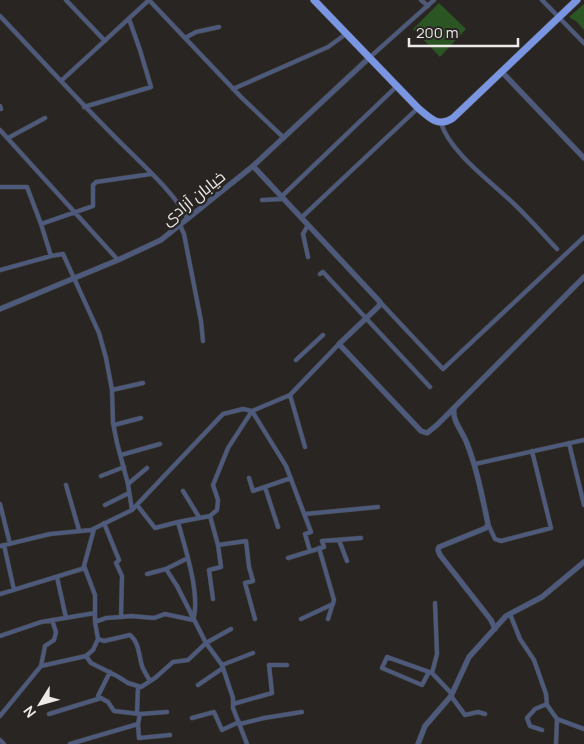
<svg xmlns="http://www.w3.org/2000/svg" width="584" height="744" viewBox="0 0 584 744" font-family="Manrope,Cairo,sans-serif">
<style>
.green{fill:#2c5524}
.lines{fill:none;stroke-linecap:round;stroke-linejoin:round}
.minor-casing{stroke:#44413f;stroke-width:5}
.tertiary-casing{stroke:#44413f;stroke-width:6}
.trunk-casing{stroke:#44413f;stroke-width:8}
.minor{stroke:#4d5a7b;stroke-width:4}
.tertiary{stroke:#4d5a7b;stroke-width:5}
.trunk{stroke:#7a96e2;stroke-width:7}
.labels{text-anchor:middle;stroke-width:5;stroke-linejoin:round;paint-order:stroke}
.street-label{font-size:16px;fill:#edeae9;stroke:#282523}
</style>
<rect width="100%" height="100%" fill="#282523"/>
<path class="green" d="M439,3L466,29L440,57L413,29Z
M584,4V30L577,22L569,17Z"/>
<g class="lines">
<defs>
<path id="minor" d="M66,0L105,41
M149,0L241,97L284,138
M421,0L428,6
M542,0L584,43
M0,16C37,55 73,95 111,133C134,157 173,190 188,219
M185,38L196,32L219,27
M369,58L434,0
M61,81L149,0
M233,89L328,47L346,34
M0,106L1,109
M84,107L151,87L140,50L129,19
M441,123C450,152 490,181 512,202C528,217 542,233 557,249
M0,130L118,260
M8,138L45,118
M0,187H27L41,224
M281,197L397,86
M262,200L282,199
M301,218L418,108
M180,225L184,234L201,321L203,341
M308,257L303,234L308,225
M0,270L51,256
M320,274L323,272L430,387
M380,302L443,369L584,237
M296,360L323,335
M112,390L143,383
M290,395L305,447
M252,411L228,448L213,485L218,500L217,510L210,516L218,545L246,541L249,567L253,581L245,583L255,619
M252,411L286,466L311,532L305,534L310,551
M114,425L141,418
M569,443L584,505
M121,455L160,444
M475,464L584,440
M101,476L124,467
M249,478L253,491L291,478
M128,484L147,468
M66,485L79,530
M265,487L278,527
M183,491L199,517
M0,504L10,544
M105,505L129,493
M137,505L155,528L178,522
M132,510L128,484L117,443L113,423L112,390L106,358L99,333L63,254L51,256L41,224L93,206V185L96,182L151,174
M305,514L378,507
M104,523L119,560L116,563L122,576L121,617L131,616L154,618L165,614L193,620C201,595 185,548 178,522L210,516
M488,524L495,539L501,541L551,528L532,451
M94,529L84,566L95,595V622L98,639L104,641L130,635C139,642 139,656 142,666C144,671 147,676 150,681
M339,540L347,561
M4,545L14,590
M0,546L50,534L91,530L132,510L223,414L243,409L252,411L290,395L339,344
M319,548L334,600L328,619
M188,558L166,569L177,586L206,643L231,629
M288,558L324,547L322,541L361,538
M147,574L166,569
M57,577L66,618
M0,594L85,568
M213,599L209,570L221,567L218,545
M435,603L437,654L432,673L452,694
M510,614L520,639L534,660L546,694L547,705L557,719L556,744
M301,619L333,604
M95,622L106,618L121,617
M0,636L41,622L95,613
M86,656L91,663L117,676L128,683L141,687L155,678L173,662L188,660L206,643L222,665L233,698V708L247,744
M222,665L253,653
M41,666L86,656L93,650L98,639
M429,672L422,685L382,668L387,657L432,673
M198,685L223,668
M451,696L465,715L478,712L485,714
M99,698L98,696L110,672
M233,704L272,693L269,665H287
M49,714L101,698L108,702L114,711L140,714L167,712
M137,714L138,686
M0,716L41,666L45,646L54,640L56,632L52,620
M192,718L214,712L222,730L239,722
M557,719L584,729
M138,724L139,738L170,735
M240,724L264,718L302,712
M542,730L530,726L527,718L535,709L547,704
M0,740L4,744
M70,744L138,724L140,714"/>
<path id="tertiary" d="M502,72L584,158
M253,166L380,302L379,306L339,344L421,431L427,433L437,425L584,277
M0,309L118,260L161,240L253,166L369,58
M454,409C452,420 462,431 466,441C477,468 482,496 488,524L486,528L439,547L438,550L440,555L491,620L495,629
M418,744L425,726L451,696L469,657L506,616L542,597L584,562"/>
<path id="trunk" d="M314,0L418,108C430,118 438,128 453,118L577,0"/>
</defs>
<use href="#minor" class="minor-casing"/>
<use href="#tertiary" class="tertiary-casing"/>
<use href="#trunk" class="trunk-casing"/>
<use href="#minor" class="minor"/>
<use href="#tertiary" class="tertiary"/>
<use href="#trunk" class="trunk"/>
</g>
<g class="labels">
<g class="street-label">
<text transform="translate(193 198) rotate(-39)" y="6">خیابان آزادی</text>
</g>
</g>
<g transform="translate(40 704) rotate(233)" stroke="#282523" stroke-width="4" paint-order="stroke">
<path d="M0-4L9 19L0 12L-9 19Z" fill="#edeae9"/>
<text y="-8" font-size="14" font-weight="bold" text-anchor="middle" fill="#edeae9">N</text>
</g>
<path d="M409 38v8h109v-8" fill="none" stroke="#edeae9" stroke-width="2.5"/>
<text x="416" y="38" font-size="15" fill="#edeae9" stroke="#282523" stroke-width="4" paint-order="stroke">200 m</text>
</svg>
